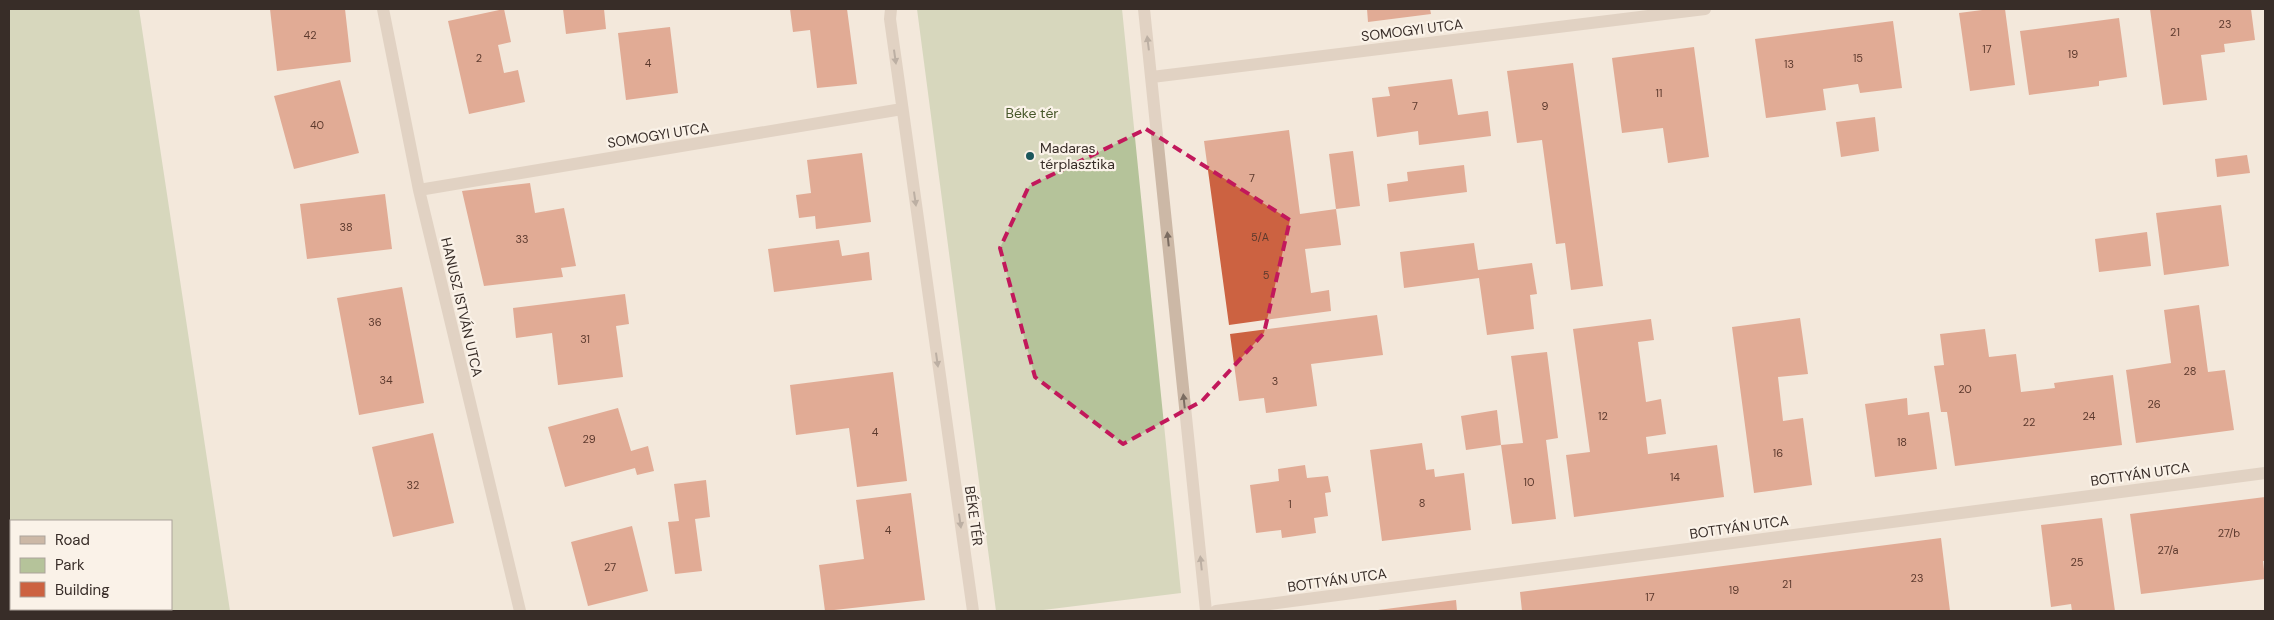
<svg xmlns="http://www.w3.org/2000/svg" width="2274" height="620" viewBox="0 0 2274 620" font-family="'DM Sans',sans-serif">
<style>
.green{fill:#b5c39a;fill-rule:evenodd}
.building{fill:#cc6241}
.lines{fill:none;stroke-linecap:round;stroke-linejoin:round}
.minor{stroke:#ccb8a6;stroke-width:12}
.oneway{fill:#7b6c61}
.marked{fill:none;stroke:#c2185b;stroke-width:4;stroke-dasharray:10 6;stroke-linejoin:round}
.poi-dot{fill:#1b575b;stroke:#faf2e8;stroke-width:2}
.labels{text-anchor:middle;stroke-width:4.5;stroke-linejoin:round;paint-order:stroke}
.number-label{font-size:11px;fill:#5d3a2e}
.street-label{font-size:14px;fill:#382d28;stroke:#faf2e8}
.park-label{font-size:14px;fill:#47572a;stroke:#faf2e8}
.poi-label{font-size:14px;fill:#382d28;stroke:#faf2e8;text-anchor:start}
</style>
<rect width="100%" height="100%" fill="#f3e8db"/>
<path class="green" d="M9,9H139L230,611H9ZM171,521V609H11V521Z
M917,9H1122L1181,593L1035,611H996Z"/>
<path class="building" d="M270,9H345L351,62L277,71Z
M504,9L511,42L498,45L504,73L518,70L525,102L469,114L448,21Z
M563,9H604L606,29L566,34Z
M790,9H847L857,84L817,88L810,30L793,32Z
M1367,9H1430L1431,14L1368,22Z
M1990,9H2005L2015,85L1970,91L1959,13Z
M2150,9H2251L2255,40L2224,44L2225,52L2201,55L2207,100L2163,105Z
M2119,18L2127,77L2099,81V86L2029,95L2020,31Z
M1893,21L1902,88L1860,93L1858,84L1823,89L1826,110L1766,118L1755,39Z
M670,27L678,93L626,100L618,33Z
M1694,47L1709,157L1668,163L1663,128L1622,133L1612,58Z
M1573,63L1603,286L1571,290L1565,243L1556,244L1542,140L1517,143L1507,71Z
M1452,79L1458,115L1488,111L1491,136L1419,145L1418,131L1377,137L1372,98L1390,96L1388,87Z
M340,80L359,153L294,169L274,96Z
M1875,117L1879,151L1841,157L1836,122Z
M1289,130L1300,214L1336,209L1341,245L1305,249L1311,293L1329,290L1331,311L1229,325L1204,141Z
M1353,151L1360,206L1336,209L1329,154Z
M862,153L871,222L816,229L815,216L799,218L796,195L811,193L807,160Z
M2247,155L2250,173L2217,177L2215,159Z
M1464,165L1467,192L1389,202L1387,184L1408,181L1407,172Z
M530,183L535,213L564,208L576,266L561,268L563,277L484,286L462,191Z
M385,194L392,249L307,259L300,204Z
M2221,205L2229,266L2164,275L2156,213Z
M2147,232L2151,266L2099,272L2095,239Z
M839,240L842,256L869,252L872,280L774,292L768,249Z
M1474,243L1478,270L1532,263L1537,294L1530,295L1534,329L1487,335L1479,278L1404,288L1400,252Z
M402,287L424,403L359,415L337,298Z
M625,294L629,324L616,326L623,377L558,385L552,333L516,338L513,308Z
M2199,305L2208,372L2225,370L2234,430L2136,443L2126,370L2171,363L2164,310Z
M1377,315L1383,355L1311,364L1317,406L1266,413L1264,398L1239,401L1230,334Z
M1800,318L1808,374L1778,377L1783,421L1803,418L1812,485L1754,493L1732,327Z
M1651,319L1654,340L1638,342L1646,402L1661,399L1666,434L1646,437L1648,454L1717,445L1724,497L1574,517L1566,455L1590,452L1573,329Z
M1985,329L1989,357L2016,354L2021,392L2055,388L2054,383L2113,375L2122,445L1955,466L1947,412H1941L1934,366L1944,365L1940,334Z
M1547,352L1558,438L1546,440L1556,519L1512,524L1501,445L1466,450L1461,416L1497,410L1501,445L1523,443L1511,356Z
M893,372L907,481L857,487L849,428L796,435L790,385Z
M1907,398L1908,415L1929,412L1937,469L1875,477L1865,404Z
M618,408L631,451L648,446L654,471L637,475L635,468L565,487L548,427Z
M433,433L454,523L393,537L372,447Z
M1422,443L1426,470L1434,469L1435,477L1464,473L1471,530L1382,541L1370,450Z
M1305,465L1307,478L1328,476L1331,492L1325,493L1328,516L1314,518L1316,533L1282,538L1281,530L1256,533L1250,485L1279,481L1278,469Z
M706,480L710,517L695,519L702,571L675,574L668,522L679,521L674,484Z
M911,493L925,600L825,611L819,565L864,559L856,500Z
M2265,497V561H2263L2265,579L2141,594L2130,514Z
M2102,518L2115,611H2072L2071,604L2051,607L2041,525Z
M632,526L648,591L588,606L571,542Z
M1941,538L1950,611H1522L1520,592Z
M1456,600L1457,611H1378V610Z"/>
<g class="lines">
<path class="minor" d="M383,9L419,190L520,611
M891,9L890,19L973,611
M1144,9L1206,611
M1152,77L1705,9
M419,190L902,109
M1216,611L2265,473"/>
</g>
<defs><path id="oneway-solid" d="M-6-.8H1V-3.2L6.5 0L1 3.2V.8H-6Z" transform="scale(1.25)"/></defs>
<g class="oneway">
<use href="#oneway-solid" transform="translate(1148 43) rotate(-97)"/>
<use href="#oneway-solid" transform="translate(895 57) rotate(82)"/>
<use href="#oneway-solid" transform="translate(915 199) rotate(82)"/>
<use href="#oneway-solid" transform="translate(1168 239) rotate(-96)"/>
<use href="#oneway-solid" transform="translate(937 360) rotate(82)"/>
<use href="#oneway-solid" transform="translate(1184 401) rotate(-96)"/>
<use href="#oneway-solid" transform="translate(960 521) rotate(82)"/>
<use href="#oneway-solid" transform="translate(1201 563) rotate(-96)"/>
</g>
<path d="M0 0H2274V620H0ZM1146,129L1290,220L1264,333L1202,401L1123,444L1035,377L1000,248L1029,186Z" fill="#f3e8db" fill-opacity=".55" fill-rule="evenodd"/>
<path class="marked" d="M1146,129L1290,220L1264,333L1202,401L1123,444L1035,377L1000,248L1029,186Z"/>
<circle class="poi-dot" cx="1030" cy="156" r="5"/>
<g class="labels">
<g class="number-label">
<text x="2225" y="28">23</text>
<text x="2175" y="36">21</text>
<text x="310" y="39">42</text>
<text x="1987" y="53">17</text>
<text x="2073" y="58">19</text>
<text x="479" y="62">2</text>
<text x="1858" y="62">15</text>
<text x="648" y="67">4</text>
<text x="1789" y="68">13</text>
<text x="1659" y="97">11</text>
<text x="1415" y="110">7</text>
<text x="1545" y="110">9</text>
<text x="317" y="129">40</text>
<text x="1252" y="182">7</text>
<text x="346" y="231">38</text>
<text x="1260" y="241">5/A</text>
<text x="522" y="243">33</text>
<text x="1266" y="279">5</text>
<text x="375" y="326">36</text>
<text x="585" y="343">31</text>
<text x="2190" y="375">28</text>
<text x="386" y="384">34</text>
<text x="1275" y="385">3</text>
<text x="1965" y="393">20</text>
<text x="2154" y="408">26</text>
<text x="1603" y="420">12</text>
<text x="2089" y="420">24</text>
<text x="2029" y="426">22</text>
<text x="875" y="436">4</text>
<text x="589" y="443">29</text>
<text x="1902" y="446">18</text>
<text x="1778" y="457">16</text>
<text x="1675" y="481">14</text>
<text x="1529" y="486">10</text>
<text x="413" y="489">32</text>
<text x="1422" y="507">8</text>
<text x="1290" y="508">1</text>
<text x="888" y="534">4</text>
<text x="2229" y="537">27/b</text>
<text x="2168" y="554">27/a</text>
<text x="2077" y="566">25</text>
<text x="610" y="571">27</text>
<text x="1917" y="582">23</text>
<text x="1787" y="588">21</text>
<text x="1734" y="594">19</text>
<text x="1650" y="601">17</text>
</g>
<g class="street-label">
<text transform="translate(1412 30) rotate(-7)" y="5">SOMOGYI UTCA</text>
<text transform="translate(658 135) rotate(-9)" y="5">SOMOGYI UTCA</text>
<text transform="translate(462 307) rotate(77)" y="5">HANUSZ ISTVÁN UTCA</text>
<text transform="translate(2140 474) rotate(-8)" y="5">BOTTYÁN UTCA</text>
<text transform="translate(974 516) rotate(82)" y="5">BÉKE TÉR</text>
<text transform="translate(1739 527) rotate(-8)" y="5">BOTTYÁN UTCA</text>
<text transform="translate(1337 580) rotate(-8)" y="5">BOTTYÁN UTCA</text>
</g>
<g class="park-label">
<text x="1032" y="118">Béke tér</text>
</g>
<g class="poi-label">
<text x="1040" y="153">Madaras<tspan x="1040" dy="16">térplasztika</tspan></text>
</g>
</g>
<rect width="2274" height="620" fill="none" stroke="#382d28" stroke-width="20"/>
<rect x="10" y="520" width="162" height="90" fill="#faf2e8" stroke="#aca39b"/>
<rect x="20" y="536" width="25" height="8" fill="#ccb8a6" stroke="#aca39b"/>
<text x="55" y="545" font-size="15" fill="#382d28">Road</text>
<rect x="20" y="558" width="25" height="15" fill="#b5c39a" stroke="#aca39b"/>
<text x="55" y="570" font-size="15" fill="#382d28">Park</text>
<rect x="20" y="582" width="25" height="15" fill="#cc6241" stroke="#aca39b"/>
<text x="55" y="595" font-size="15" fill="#382d28">Building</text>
</svg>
